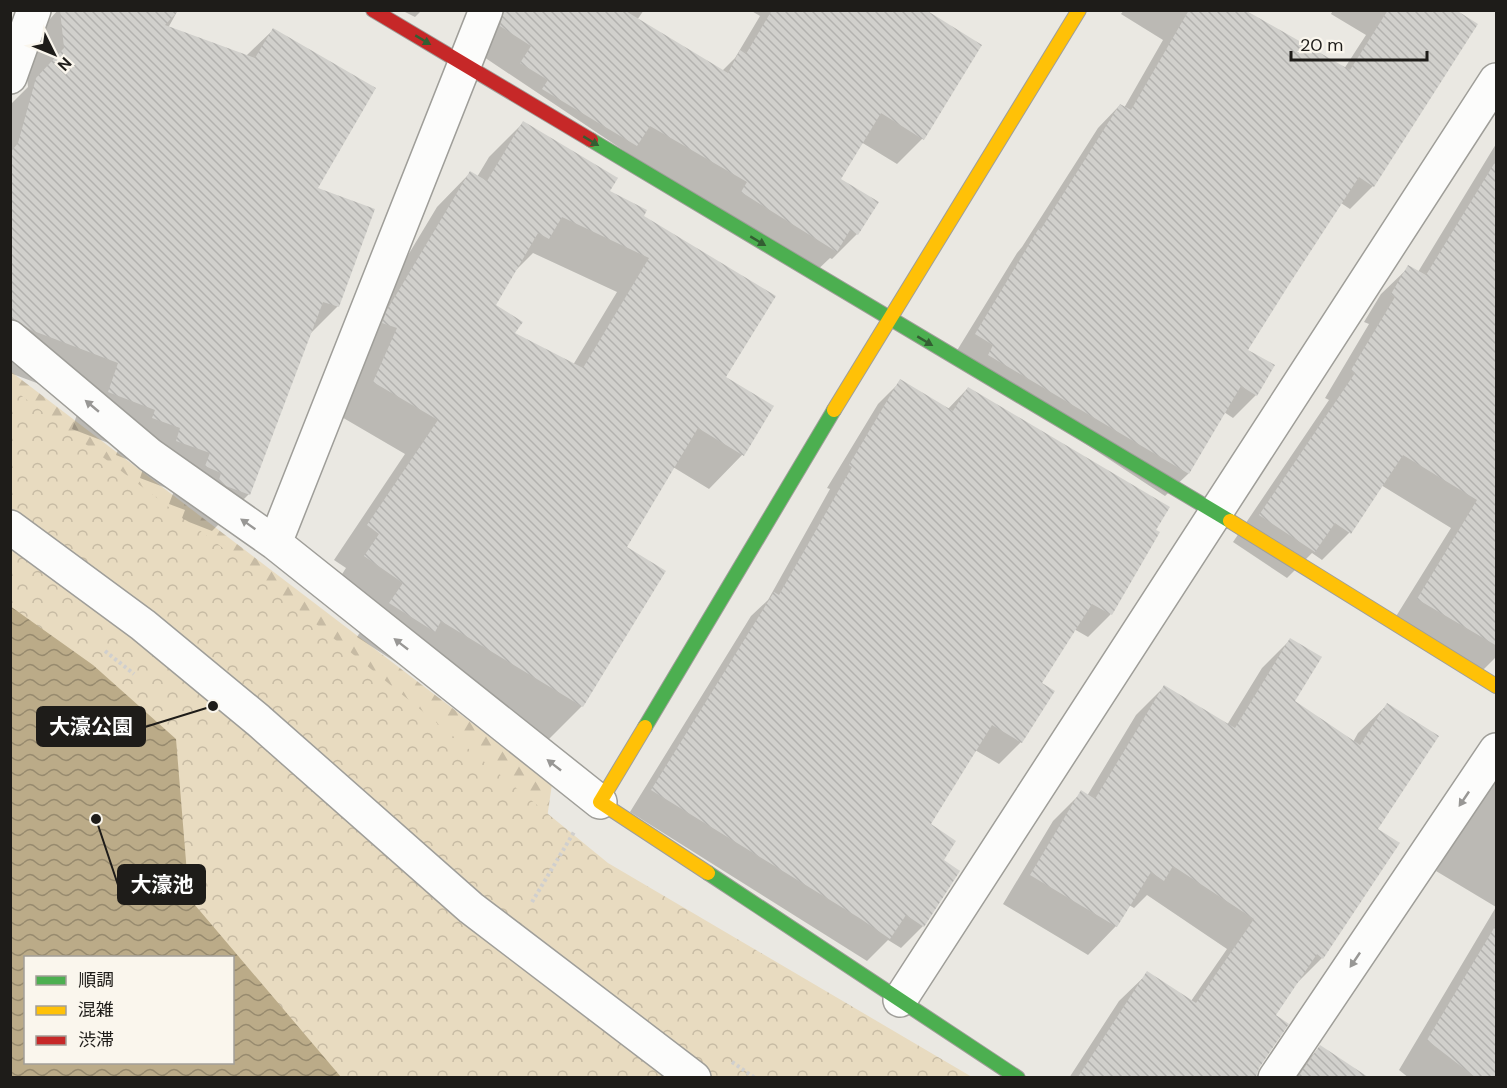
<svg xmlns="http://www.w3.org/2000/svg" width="1507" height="1088" viewBox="0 0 1507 1088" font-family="'DM Sans','Noto Sans JP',sans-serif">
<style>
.forest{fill:url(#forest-firs)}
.park{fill:url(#park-crowns);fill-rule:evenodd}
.water{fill:url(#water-waves);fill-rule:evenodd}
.shadow{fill:#0003;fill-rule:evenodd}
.building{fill:url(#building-back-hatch);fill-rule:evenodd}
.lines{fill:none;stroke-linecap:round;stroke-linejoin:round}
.street-casing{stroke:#9f9e99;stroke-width:36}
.fast-casing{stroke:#9f9e99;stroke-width:16}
.slow-casing{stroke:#9f9e99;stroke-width:16}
.jam-casing{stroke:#9f9e99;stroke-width:16}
.path{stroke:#d0cfce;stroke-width:4;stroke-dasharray:3 3;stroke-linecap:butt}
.street{stroke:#fcfcfb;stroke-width:33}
.fast{stroke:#4caf50;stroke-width:14}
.slow{stroke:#ffc107;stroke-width:14}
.jam{stroke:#c62828;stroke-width:14}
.oneway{fill:#335e32}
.oneway2{fill:#989795}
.leader{fill:none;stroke:#1e1c19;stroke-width:2}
.callout-dot{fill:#1e1c19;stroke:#faf6ed;stroke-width:2}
.callout{fill:#1e1c19;stroke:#1e1c19;stroke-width:2}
.callout-label{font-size:21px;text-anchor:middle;font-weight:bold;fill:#fff}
</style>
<defs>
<pattern id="forest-firs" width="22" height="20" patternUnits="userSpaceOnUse" patternTransform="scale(1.5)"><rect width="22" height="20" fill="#e8dbc0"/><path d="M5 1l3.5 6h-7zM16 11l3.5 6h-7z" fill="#c7bba4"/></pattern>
<pattern id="park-crowns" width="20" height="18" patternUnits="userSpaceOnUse" patternTransform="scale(1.5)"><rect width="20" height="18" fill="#e8dbc0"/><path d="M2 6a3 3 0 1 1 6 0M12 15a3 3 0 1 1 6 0" fill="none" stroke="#c7bba4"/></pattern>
<pattern id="water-waves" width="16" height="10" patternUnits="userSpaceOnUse" patternTransform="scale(1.5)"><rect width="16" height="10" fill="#bbab88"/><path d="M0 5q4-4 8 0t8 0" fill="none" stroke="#978a6e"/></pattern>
<pattern id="building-back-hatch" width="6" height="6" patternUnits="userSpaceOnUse" patternTransform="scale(1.5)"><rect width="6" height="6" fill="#d1d0cc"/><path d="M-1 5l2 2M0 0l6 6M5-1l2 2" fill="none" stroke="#b3b2af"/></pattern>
</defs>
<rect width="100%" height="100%" fill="#eae8e2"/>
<path class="forest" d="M10,371L552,784L545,832L11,497Z"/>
<path class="park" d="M10,387L223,548L608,863L972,1077H11ZM26,958H232V1062H26Z"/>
<path class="water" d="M10,606L93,665L176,739L189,898L341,1077H11ZM26,958H232V1062H26Z"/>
<path class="shadow" d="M58,10H178L168,28L246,56L273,30L316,189L338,306L309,335L249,494L212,531L189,522L182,518L185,510L169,504L174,491L140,478L144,466L116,455L119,447L72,429L82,400L10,373V105L28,87L24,48Z
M401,10H422L415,17Z
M504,10H644L637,20L722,71L735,58L760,16L750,10H923L922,139L897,164L861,142L839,179L857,234L832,259L830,258L811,276L478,53Z
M1124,10H1242L1344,69L1366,35L1331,14L1333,10H1454L1373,186L1350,209L1341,203L1246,350L1256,395L1233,418L1224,412L1188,474L1165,496L953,357L1017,253L1022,247L1098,128L1120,105L1124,108L1163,40L1121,14Z
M523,123L608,192L642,217L724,377L772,406L742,455L709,489L673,467L625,548L582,706L548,740L409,656L400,665L357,637L370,617L331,591L346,568L334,560L405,454L340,416L354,345L437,207L470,173L477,177L489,157ZM533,253L617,292L573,365L513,334L494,305L514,272Z
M1496,144V657L1476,677L1390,626L1451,528L1381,485L1349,533L1322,560L1312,553L1287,578L1233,542L1329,400L1325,398L1369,324L1364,322L1381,294L1409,267L1418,272Z
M901,381L947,410L968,388L1157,532L1110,615L1088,637L1074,629L1040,683L1021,742L999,764L975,750L929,824L941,860L923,926L901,948L888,940L867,961L630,812L751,616L768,600L830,489L827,488L878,404Z
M1290,640L1293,702L1353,742L1358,733L1387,705L1376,830L1322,958L1295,985L1274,1015L1255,1078H1069L1119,1001L1148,973L1191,1001L1227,949L1147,895L1134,908L1129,905L1116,926L1088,955L1003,904L1053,821L1082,792L1087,796L1136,715L1164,687L1227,725L1262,668Z
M1496,774V1072L1492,1078H1409L1399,1070L1496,907L1436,871Z
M1320,1047L1365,1078H1290Z"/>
<path class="building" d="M60,10H179L165,25L255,58L273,28L376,88L318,188L375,209L339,307L323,302L250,495L226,486L219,480L221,473L205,466L210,453L176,441L180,428L152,418L155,410L108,392L118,363L31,330L10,316V153L18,143L36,78L64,48Z
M504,10H624L728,73L740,50L746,54L772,10H926L982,45L924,140L881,113L841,179L879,202L858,235L850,230L837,252L741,192L747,182L650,126L637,146L542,89L548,80L520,63L531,46L500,26Z
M1189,10H1245L1350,70L1388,10H1456L1478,24L1374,187L1359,177L1290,283L1248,350L1275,365L1257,396L1241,386L1189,474L988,355L993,345L975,334L1039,228L1041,229L1120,104L1131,110Z
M523,121L618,178L610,191L647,210L644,216L776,296L726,377L774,406L744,456L698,428L627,547L666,571L583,707L441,621L435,632L389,603L403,583L364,556L379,534L367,525L438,420L373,382L397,328L382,323L387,310L470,171L487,181ZM562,217L649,258L583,368L515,333L523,322L496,305L538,233L549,239Z
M1497,159V646L1417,599L1477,500L1403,455L1351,534L1335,523L1315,552L1259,515L1355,373L1351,370L1395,297L1391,294L1408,265L1426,275Z
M900,379L953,411L968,387L1170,507L1156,530L1160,532L1112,615L1092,604L1042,683L1055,691L1022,743L992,725L931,824L956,841L944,860L960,871L924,927L906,915L890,939L861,919L651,790L774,592L779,595L852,467L849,465Z
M1290,638L1322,657L1295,701L1360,745L1387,703L1439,736L1378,829L1400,843L1323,959L1317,954L1276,1015L1289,1024L1259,1068L1256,1077H1078L1147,971L1196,1003L1254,919L1173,866L1164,881L1151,872L1117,927L1030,875L1081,790L1095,799L1164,685L1235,728Z
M1497,923V1077H1475L1427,1040Z
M1320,1045L1368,1077H1298Z"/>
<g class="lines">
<defs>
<path id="street" d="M10,77L34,10
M10,337L150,455L275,543L600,802
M10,527L143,625L258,720L471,908L694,1078
M275,543L486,10
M900,1000L1496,80
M1275,1078L1496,750"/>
<path id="fast" d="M591,140L1230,521
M645,727L834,410
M708,873L1018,1078"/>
<path id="slow" d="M834,410L1079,10
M1230,521L1496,686
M645,727L600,802L708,873"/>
<path id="jam" d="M373,10L591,140"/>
</defs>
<use href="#street" class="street-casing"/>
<use href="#fast" class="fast-casing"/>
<use href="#slow" class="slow-casing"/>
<use href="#jam" class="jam-casing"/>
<path class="path" d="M105,651L134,674
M532,902L574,832
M732,1062L755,1078"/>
<use href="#street" class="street"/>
<use href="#fast" class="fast"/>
<use href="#slow" class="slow"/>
<use href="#jam" class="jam"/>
</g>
<defs><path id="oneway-solid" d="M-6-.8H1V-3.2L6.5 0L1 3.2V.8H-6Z" transform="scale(1.5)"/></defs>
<g class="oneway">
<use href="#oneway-solid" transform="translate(423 40) rotate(31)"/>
<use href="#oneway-solid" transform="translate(591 141) rotate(31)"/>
<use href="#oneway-solid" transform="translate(758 241) rotate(31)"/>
<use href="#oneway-solid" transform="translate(925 341) rotate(31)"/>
</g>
<g class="oneway2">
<use href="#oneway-solid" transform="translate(92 406) rotate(-140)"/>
<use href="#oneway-solid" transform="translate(248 524) rotate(-145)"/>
<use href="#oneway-solid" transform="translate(401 644) rotate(-142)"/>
<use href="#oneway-solid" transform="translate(554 765) rotate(-142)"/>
<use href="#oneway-solid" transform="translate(1464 799) rotate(124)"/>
<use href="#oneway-solid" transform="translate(1355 960) rotate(124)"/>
</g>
<path class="leader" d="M213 706L145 727M96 819L118 885"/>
<g class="callout-dot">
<circle cx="213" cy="706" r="6"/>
<circle cx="96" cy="819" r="6"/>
</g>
<g class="callout">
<rect x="37" y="707" width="108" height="39" rx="6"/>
<rect x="118" y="865" width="87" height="39" rx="6"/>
</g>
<g class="callout-label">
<text x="91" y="734">大濠公園</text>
<text x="162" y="892">大濠池</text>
</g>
<rect width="1507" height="1088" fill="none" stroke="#1e1c19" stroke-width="24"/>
<rect x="24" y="956" width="210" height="108" fill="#faf6ed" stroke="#a29f98" stroke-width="1.5"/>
<rect x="36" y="976" width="30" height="9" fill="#4caf50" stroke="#a29f98" stroke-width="1.5"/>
<text x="78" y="986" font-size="18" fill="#1e1c19">順調</text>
<rect x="36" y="1006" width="30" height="9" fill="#ffc107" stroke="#a29f98" stroke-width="1.5"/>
<text x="78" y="1016" font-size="18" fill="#1e1c19">混雑</text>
<rect x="36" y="1036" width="30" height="9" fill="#c62828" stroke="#a29f98" stroke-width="1.5"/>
<text x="78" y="1046" font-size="18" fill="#1e1c19">渋滞</text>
<g transform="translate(54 54) rotate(133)" stroke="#faf6ed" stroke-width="4.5" paint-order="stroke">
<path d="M0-4.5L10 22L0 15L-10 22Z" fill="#1e1c19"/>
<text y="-9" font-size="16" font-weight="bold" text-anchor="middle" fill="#1e1c19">N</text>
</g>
<path d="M1291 51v9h136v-9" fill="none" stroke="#1e1c19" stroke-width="3"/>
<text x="1300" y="51" font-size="18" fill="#1e1c19" stroke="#faf6ed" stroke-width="4.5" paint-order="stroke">20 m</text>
</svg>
